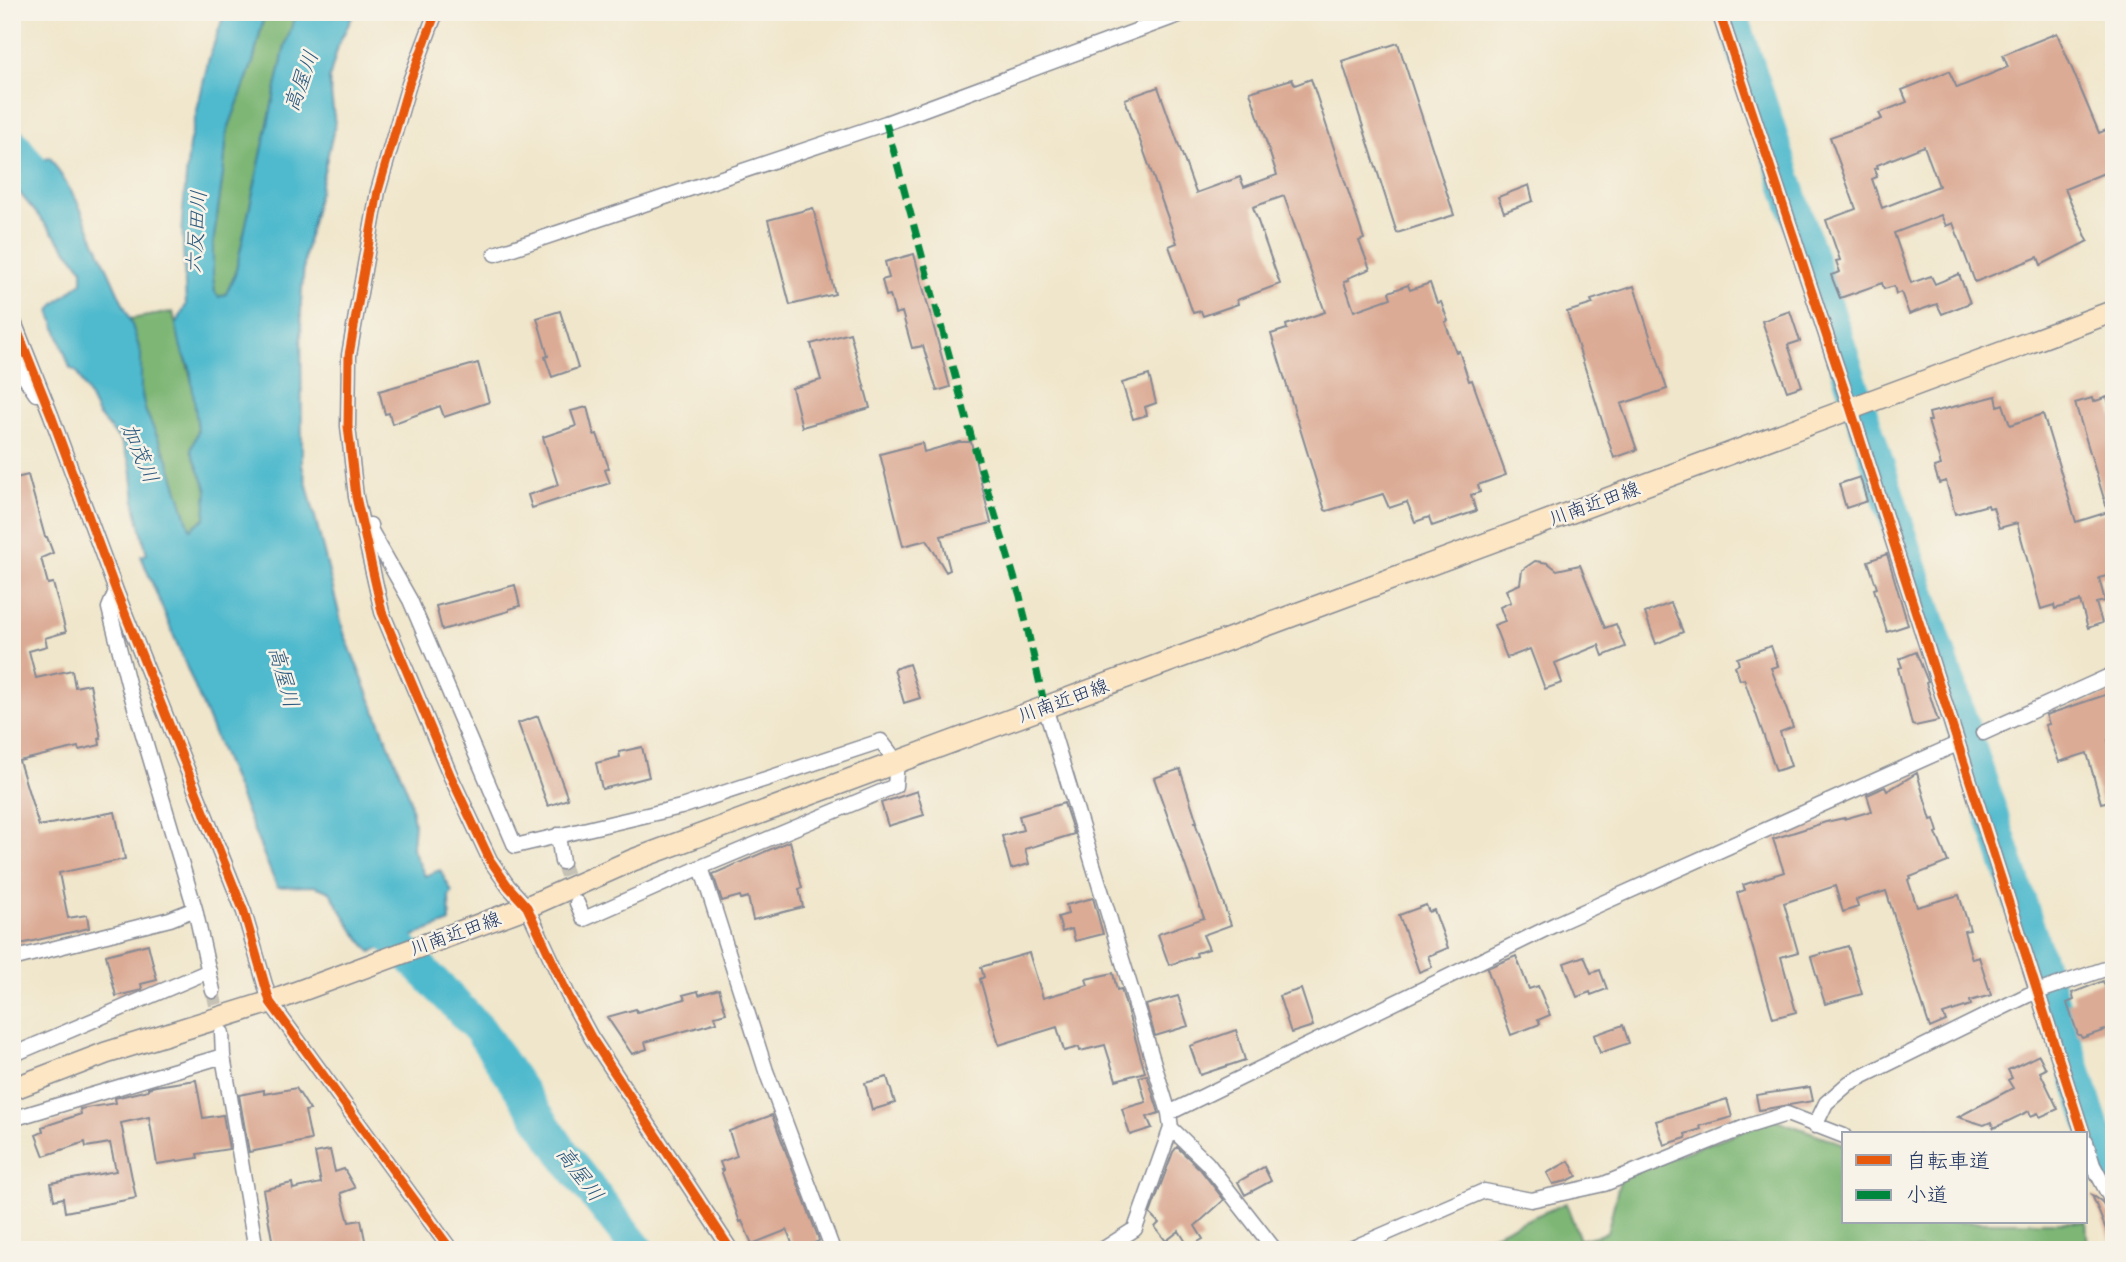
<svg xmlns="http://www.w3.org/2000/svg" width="2126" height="1262" viewBox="0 0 2126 1262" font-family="'Architects Daughter','Klee One',sans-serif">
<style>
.forest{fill:#7db674;stroke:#4c7269;stroke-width:2}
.water{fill:#50bacd;stroke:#367496;stroke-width:2}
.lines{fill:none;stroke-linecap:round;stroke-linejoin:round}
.river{stroke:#50bacd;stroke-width:33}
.building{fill:#dbab95;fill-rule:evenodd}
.minor-tunnel{stroke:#c5c1b5;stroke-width:14;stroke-dasharray:14 7;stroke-linecap:butt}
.minor-casing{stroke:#868a94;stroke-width:17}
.secondary-casing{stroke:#868a94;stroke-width:24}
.minor{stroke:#fff;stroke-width:14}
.secondary{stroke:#fce6c4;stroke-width:21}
.quiet{stroke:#00873e;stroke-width:7;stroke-dasharray:14 7;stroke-linecap:butt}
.cycleway-casing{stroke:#f7f3e8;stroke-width:13}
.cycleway{stroke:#e8590c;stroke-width:9}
.labels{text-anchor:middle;stroke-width:5;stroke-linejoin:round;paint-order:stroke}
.street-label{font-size:19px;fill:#1b2f5e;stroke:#f7f3e8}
.water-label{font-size:21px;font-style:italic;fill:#2b597f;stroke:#f7f3e8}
</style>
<rect width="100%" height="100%" fill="#f7f3e8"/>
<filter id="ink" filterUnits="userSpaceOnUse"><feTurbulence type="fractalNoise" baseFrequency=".0143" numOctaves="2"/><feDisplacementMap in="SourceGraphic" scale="14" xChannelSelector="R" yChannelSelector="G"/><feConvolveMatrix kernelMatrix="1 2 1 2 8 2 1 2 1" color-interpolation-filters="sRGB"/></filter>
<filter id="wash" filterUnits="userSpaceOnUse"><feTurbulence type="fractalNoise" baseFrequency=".00686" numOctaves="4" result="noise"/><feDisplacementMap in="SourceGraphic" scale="28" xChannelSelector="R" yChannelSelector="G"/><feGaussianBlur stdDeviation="1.57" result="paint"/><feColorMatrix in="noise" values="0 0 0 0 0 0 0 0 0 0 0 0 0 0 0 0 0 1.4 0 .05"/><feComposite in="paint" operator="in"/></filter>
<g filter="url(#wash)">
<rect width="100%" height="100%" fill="#f0e6cb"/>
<path class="forest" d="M265,12H297L285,46L235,275L226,294L219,298L215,292L213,276V245L224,167L227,132L253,62Z
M173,312C181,350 199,390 198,430C197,436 194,444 191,450L208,490L205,518L189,530L169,462L145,410L141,389V354L130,319Z
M1774,1119L1844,1144V1222H2086V1219L2088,1250H1456L1566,1203L1580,1240L1607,1233L1621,1176Z"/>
<path class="water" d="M225,12H265L253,62L227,132L224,167L213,245V276L215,292L219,297L226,294L235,275L285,46L297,12H355L339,43L329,79L335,124L305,253L301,302L302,465L344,633L409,795L414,823L412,848L425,876L440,870L452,892L449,897L450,922L371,952L353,930L330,892L315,886L277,887L141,556L147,554L136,509L131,466L121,441L98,415L77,372L70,368L50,311L54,305L82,282V268L12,184V176L50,157L77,201L130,319L141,354V389L145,410L169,462L190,529L205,518L207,490L191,450L198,431L190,368L181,348L176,325L186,305L182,222L189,145L209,58Z"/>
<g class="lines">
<path class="river" d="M1731,12L2093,1126L2114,1172
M12,143L57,202
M383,929L480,1030L572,1166L638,1250"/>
</g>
<g id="blocks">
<path class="building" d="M2057,33L2099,133L2114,127V169L2065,189L2088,241L2041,265L2038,257L1975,282L1953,223L1946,226L1941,215L1894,233L1911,283L1931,276L1935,284L1959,274L1970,303L1942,314L1937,304L1909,314L1901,292L1896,294L1894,286L1884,289L1882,283L1840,298L1831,275L1840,272L1836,261L1840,260L1826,220L1856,209L1830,137L1882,119L1879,113L1907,102L1902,90L1949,71L1957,88L2008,67L2003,55ZM1924,146L1939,186L1882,208L1872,179L1877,177L1874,169L1878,168L1877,165Z
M1398,43L1454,215L1397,233L1342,61Z
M1292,79L1295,85L1311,79L1364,239L1359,241L1370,269L1348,278L1349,280L1344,282L1354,311L1391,298L1389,292L1408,285L1410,290L1430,283L1437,303L1441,302L1448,321L1445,322L1456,352L1459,351L1469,381L1472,380L1506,475L1478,485L1480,492L1471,495L1476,511L1432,526L1429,517L1415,522L1407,502L1389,508L1383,494L1327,511L1325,510L1271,334L1287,329L1286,325L1325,312L1284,196L1253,207L1280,284L1237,300L1238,304L1203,316L1201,311L1193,313L1169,246L1177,243L1125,99L1158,87L1196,193L1240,177L1244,187L1277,175L1250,92Z
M1529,185L1533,201L1504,212L1498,197Z
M813,208L835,294L790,305L768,220Z
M914,254L950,387L937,391L923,346L912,348L902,312L895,314L890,295L886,296L882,280L889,278L885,262Z
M1634,286L1667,389L1621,404L1637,450L1614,458L1567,312L1593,304L1591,300Z
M560,311L578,368L552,377L545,357L548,356L537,318Z
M1790,311L1800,341L1788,345L1802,386L1787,391L1762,321Z
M850,333L870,408L802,427L792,388L821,380L811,344Z
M478,363L489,402L444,417L440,406L392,424L389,413L385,414L379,391Z
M1149,375L1156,403L1145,407L1147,415L1133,419L1122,383Z
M1996,396L1998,406L2003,404L2010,425L2043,414L2076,522L2108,512L2075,403L2092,398L2093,402L2107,397L2114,420V574L2099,578L2105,601L2096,603L2102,623L2088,628L2080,601L2055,609L2054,605L2041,609L2017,523L1999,528L1993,507L1989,508L1988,505L1955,514L1946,481L1939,483L1934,467L1941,465L1928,421H1931L1929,413Z
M587,407L594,435L597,434L609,468L605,470L610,483L532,508L528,495L558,485L543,437L576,426L571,411Z
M959,442H971L991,523L941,536L950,570L946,572L927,540L903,546L880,454L922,443L924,452Z
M28,475L45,537H47L53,553L41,558L48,584L53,583L66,632L45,638L47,646L29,651L36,678L72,670L75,687L90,684L101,738H99L100,745L79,750L78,747L19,761L39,826L115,812L125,859L59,873L68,918L87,915L89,928L12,946V479Z
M1860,477L1867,501L1846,508L1839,484Z
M1887,554L1908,625L1887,632L1874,589L1877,588L1868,561Z
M1535,561L1548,563L1557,570L1580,565L1605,628L1616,624L1625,647L1603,656L1599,645L1555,663L1562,683L1545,689L1530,649L1507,658L1494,625L1505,621L1500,607L1511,602L1506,590L1520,584L1522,570Z
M515,585L520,606L509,609V611L442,630L436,606Z
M1671,603L1683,632L1656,644L1645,613Z
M1771,646L1778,666L1771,668L1793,727L1780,732L1791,766L1776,771L1745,682L1744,679L1740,680L1735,666L1739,664L1737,658Z
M1916,652L1928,682L1926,683L1938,721L1915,726L1912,725L1898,668L1902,667L1899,659Z
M909,664L920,698L904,703L894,669Z
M2114,692V738L2108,740L2114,761V800L2101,803L2087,753L2059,762L2045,725L2049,724L2046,715Z
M538,716L568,799L548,806L518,723Z
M642,747L649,777L602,789L596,763L620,757L619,752Z
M1180,769L1197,822H1195L1231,925L1203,935L1209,949L1196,953L1197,956L1169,965L1158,934L1204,918L1154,778Z
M1917,773L1931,820L1934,819L1938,832L1936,833L1948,862L1910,877L1911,879L1908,880L1917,907L1959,895L1970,930L1964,931L1972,959L1979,957L1991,995L1970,1001L1971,1005L1943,1014L1946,1021L1930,1028L1886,891L1856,900L1858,907L1843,912L1835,886L1784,903L1798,952L1781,957L1796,1012L1773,1018L1737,893L1745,890L1743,885L1784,872L1773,839L1826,822L1844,818V819L1872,811L1867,795L1885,787L1887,791Z
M917,791L924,815L888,826L881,803Z
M1064,803L1074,834L1025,849L1029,864L1011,869L1002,836L1023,830L1019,816Z
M790,841L802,888L799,889L803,907L753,920L748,897L741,899L740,896L722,901L713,874Z
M1093,898L1103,934L1075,941L1072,929L1062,932L1058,917L1068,914L1066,905Z
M1426,905L1429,912L1434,910L1448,948L1428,956L1432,967L1419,972L1399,915Z
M148,944L157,980L141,984L142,989L138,991L116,996L106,955Z
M1848,946L1862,994L1825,1004L1811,957Z
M1029,953L1043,998L1088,985L1086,979L1113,973L1117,990L1121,989L1145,1072L1116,1080L1105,1045L1080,1051L1079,1047L1064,1051L1057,1027L999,1045L980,979L984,977L981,967Z
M1516,956L1529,989L1538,986L1550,1015L1538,1020L1540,1024L1511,1035L1487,968Z
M1584,956L1591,973L1600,970L1607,989L1591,995L1590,992L1577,997L1564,963Z
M2103,981L2114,1011V1027L2082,1038L2080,1035H2078L2067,1003L2074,1000L2072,993Z
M719,989L726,1013L715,1016L717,1022L645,1042L647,1049L632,1054L607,1017L636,1009L637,1012L685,999L683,995L698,991L699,995Z
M1301,989L1313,1026L1291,1033L1279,996Z
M1178,996L1188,1026L1155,1036L1146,1005Z
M1623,1025L1629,1043L1600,1053L1594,1035Z
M1236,1030L1245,1060L1200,1075L1190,1046Z
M2039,1055L2046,1069L2040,1072L2058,1109L2040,1117L2038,1113L2031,1116L2029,1111L1994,1128L1991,1122L1984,1125L1958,1117L2013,1088L2008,1080L2012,1078L2008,1070Z
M1147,1075L1159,1113L1147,1117L1152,1128L1130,1135L1122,1109L1146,1102L1139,1077Z
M887,1077L895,1103L872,1110L865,1083Z
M196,1080L203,1118L223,1115L229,1149L197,1154L198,1158L157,1164L149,1117L121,1123L136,1198L65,1212L63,1198L54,1200L51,1183L116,1171L110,1143L86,1147L85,1142L44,1156L36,1135L43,1132L42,1127L81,1114L80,1109L116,1103L115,1098L148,1090V1088L156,1086Z
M1810,1087L1813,1101L1759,1110L1756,1095Z
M296,1088L310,1110L305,1111L311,1140L249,1152L239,1095L264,1090V1094Z
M1727,1099L1732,1117L1700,1126L1701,1129L1685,1134L1686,1138L1664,1145L1656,1121Z
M772,1115L818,1237L819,1241L798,1250L796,1245L793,1246L787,1230L752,1244L742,1221L740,1222L721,1170H723L720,1162L737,1156L729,1131Z
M1177,1147L1200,1169L1224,1200L1195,1226L1203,1239L1189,1247L1179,1231L1166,1241L1155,1227L1159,1223L1150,1214L1173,1152Z
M330,1150L335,1172L344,1169L355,1188L341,1193L349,1222L361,1220L367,1250H274L263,1190L292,1183L293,1189L321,1183L315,1153Z
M1569,1161L1577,1176L1567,1181L1553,1184L1547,1173Z
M1264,1167L1271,1181L1245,1195L1238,1182Z
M2092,1195L2101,1201L2108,1213L2114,1215V1249Z"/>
</g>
</g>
<g filter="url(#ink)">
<use href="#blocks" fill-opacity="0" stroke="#868a94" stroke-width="2"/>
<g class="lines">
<path class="minor-tunnel" d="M562,862L574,895
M213,991L220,1024"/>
<defs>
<path id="minor" d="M436,12L409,84L378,191L349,355L348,426L356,497L382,612L451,777L490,860L508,886L527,907L568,995L591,1037L731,1250
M1719,12L1850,407L2083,1134
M495,254L886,123L1187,12
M12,317L51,415L116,591L244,912L270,1002L451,1250
M12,355L21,372L36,394
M370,525L371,531L410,600L515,846L681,807L881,741L897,762L895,786L701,867L584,919L577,903
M116,591L109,608L129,687L195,909L213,991
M1045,707L1169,1113L1171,1128L1135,1229L1102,1250
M1983,733L2114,674
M558,835L562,862
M701,867L766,1071L833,1250
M12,959L170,919L195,909
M222,1033L223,1056L256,1250
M12,1055L209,971
M1169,1113L1558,923L1957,744
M12,1119L223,1056
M1815,1126L1826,1103L1849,1083L2028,995L2114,966
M1171,1128L1207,1163L1275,1250
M2086,1142L2093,1165L2114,1205
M1348,1250L1484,1191L1531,1200L1604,1184L1748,1126L1787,1114L1844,1136"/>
<path id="secondary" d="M12,1089L106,1053L270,1002L527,907L633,860L2114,311"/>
</defs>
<use href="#minor" class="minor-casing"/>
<use href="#secondary" class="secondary-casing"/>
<use href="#minor" class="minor"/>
<use href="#secondary" class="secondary"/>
<path class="quiet" d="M886,123L972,439L1020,596L1045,707"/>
<defs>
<path id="cycleway" d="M436,12L409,84L378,191L349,355L348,426L356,497L382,612L451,777L490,860L508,886L527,907L568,995L591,1037L731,1250
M1719,12L1850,407L2083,1134
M12,317L51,415L116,591L244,912L270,1002L451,1250"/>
</defs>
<use href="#cycleway" class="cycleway-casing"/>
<use href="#cycleway" class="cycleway"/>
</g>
</g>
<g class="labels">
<g class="street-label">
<text transform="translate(1594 503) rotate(-20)" y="7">川南近田線</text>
<text transform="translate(1063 700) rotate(-20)" y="7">川南近田線</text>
<text transform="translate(455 933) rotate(-20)" y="7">川南近田線</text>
</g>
<g class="water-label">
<text transform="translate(301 81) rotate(-70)" y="7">高屋川</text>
<text transform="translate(196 232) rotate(-86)" y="7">六反田川</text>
<text transform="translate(140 453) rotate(67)" y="7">加茂川</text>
<text transform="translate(284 677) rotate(75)" y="7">高屋川</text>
<text transform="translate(580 1174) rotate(53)" y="7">高屋川</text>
</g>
</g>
<rect width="2126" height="1262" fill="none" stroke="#f7f3e8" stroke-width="42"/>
<rect x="1842" y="1132" width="245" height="91" fill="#f7f3e8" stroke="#9fa5b1" stroke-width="2"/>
<rect x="1856" y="1155" width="35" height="10" fill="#e8590c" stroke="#9fa5b1" stroke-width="2"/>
<text x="1906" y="1168" font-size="21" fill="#1b2f5e">自転車道</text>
<rect x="1856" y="1190" width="35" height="10" fill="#00873e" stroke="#9fa5b1" stroke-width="2"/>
<text x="1906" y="1202" font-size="21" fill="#1b2f5e">小道</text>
</svg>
